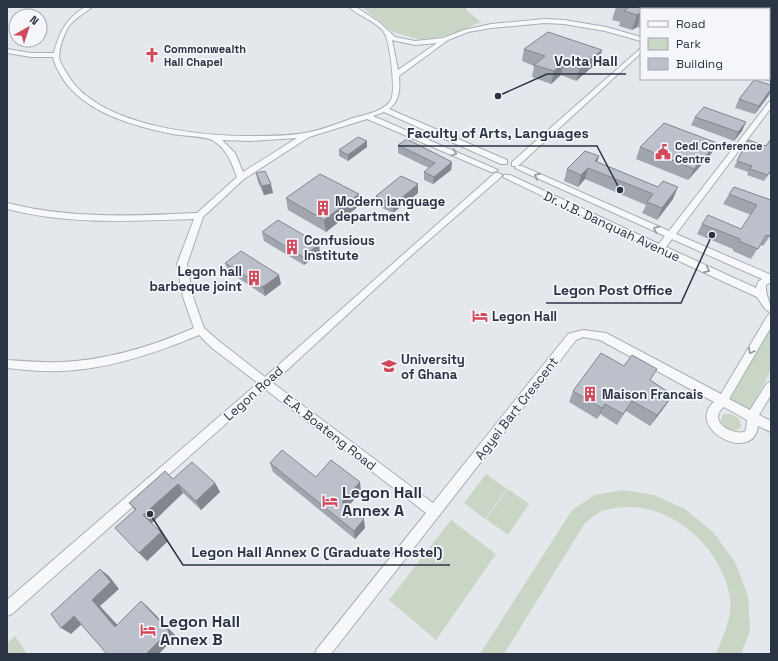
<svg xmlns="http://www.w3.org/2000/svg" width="778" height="661" viewBox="0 0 778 661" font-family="'Space Grotesk',sans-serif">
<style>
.green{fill:#c9d6c5}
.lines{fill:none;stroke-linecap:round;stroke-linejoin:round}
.street-casing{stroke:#a9aeb7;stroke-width:2}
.street{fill:#f7f8fa;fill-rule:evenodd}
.wall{fill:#a1a5ae}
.shaded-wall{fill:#83868d}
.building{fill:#bbc0ca;stroke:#83868d}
.oneway{stroke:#9196a0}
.labels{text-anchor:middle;stroke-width:3.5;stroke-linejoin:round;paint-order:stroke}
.far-poi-label{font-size:11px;font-weight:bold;fill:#2b3445;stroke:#f4f6f9;text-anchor:start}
.poi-label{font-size:13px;font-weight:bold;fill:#2b3445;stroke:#f4f6f9;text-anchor:start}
.street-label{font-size:13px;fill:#2b3445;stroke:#f4f6f9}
.near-poi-label{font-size:16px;font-weight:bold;fill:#2b3445;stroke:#f4f6f9;text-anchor:start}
.leader{fill:none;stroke:#2b3445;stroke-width:1.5}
.callout-dot{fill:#2b3445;stroke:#f4f6f9;stroke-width:1.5}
.callout-label{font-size:14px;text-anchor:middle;font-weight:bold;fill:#2b3445;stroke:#f4f6f9;stroke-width:3.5;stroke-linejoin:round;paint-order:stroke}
</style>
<rect width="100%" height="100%" fill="#e4e7ec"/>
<path class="green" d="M362,7H466L467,11L481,22L458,32L433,39H418L393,32Z
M771,325V370L750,410L730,400Z
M724,414C732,413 740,417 741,425L740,428L735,431L727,428L721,422L722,416Z
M486,474L507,489L485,519L464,503Z
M508,489L529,504L508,535L486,519Z
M623,490L654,495L685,509L713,532L735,562L748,596L750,631L741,654H716C724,634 734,615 729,593C717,539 661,495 606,510C599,511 592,518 585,523L504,654H480L572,510L595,495Z
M451,520L496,554L436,640L389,600Z
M15,636L27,654H7V643Z"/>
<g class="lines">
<defs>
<path id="street" d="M85,7H92C84,14 75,18 69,26C64,34 57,52 60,61C61,65 64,68 66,72C94,125 195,136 250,136C270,136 291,136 310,132C325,129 339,123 353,118C364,115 385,111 391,100C396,90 390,44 385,34C380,23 358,16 349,7H356L379,22L395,37L415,41L443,38L464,30L491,24L545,19L564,20L606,27L641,37V41L605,31L564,24L545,23L491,28L468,32L448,40L399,76C400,89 400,100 389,109L507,160V164H501L384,112L373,116L498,170L494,172H491L367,119L309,137L244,179L203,217L187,264L193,297L204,328L220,342L265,377L495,173H498L502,175L501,177L414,253L273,383L433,503L568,334L583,330L606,333L721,394L768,315L771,314V327L729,399L750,410L767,383L771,382V395L759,415L771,421V432L758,426C753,465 684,428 714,402L600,340L583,337L576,340L331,654H315L317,649L426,513L265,389L12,614L7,616V600L258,383L212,348L199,335C156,353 109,369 62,371C44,372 25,370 7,368V360C25,361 44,363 62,362C107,360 153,346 194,328L183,297L177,264L194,219C130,221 69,225 7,209V203C70,219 132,216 197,213L237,177C231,161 227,149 212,140C204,136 183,136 173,134C133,126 81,112 60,74C57,68 54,63 53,57H31L7,53V49L31,53H54C59,32 66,19 85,7ZM392,40L415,45L437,43L398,70ZM297,138L243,172L235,153L222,140L249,141ZM724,407L747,420L746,430L744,432C730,435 707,420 724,407Z
M686,7H692L690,9H684Z
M727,7H736L740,9H731Z
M769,16H771V20H769Z
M641,48V53L518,166H512V162Z
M769,77H771V81L766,79H769Z
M771,101V108L676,234L769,274H771V282L766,285C765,296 771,302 771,313L765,309L757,297L657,251L503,177L504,175H510L659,244L665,236L515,168L516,166H522L669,231L769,102ZM672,239L762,279L758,282L756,288L666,247Z"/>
</defs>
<use href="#street" class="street-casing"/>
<use href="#street" class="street"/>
</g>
<path class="wall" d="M616,7H656L641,9V28L637,27L632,30L619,26L620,22L612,20Z
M760,7H771V15L769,14V9H759Z
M524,49L602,50L598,62L576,81L561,75L551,84L532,77L534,66L522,61Z
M771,85V91L769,95L755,114L735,108L739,99Z
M695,117L742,131L734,141L691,125Z
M771,139V171L764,181L747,175L748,172L734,167L748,140L766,146Z
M367,141V147L348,161L339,156V150Z
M717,143L711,154L688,180L636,159L640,147Z
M398,145L452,162L451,170L433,184L424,180V172L429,168L398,153Z
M599,156L597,162L673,199L657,220L642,213L646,205L585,179L578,187L564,181L567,169Z
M256,173L273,193L264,195L258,182Z
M418,193L393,213L376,205V196Z
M729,194L771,200V235L763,246L760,245L751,259L733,251V249L697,234L702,224L741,229L751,215L723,204Z
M286,198L359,206L326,232L288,210Z
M262,232L320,253L304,265L264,241Z
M225,263L281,284L265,296L228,271Z
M650,380L673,395L666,405L650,426L626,411L617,425L600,414L597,419L569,402L573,391Z
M270,463L361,492L348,506L365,528L355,539L273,472Z
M173,479L215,483L220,492L201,510L183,493L151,523L168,541L147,561L135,510L129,503Z"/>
<path class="shaded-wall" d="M641,12L637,27L632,30L637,15Z
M602,50L598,62L576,81L580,68Z
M564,63L561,75L551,84L554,71Z
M771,89L769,95L755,114L759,106Z
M746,122L742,131L734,141L738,132Z
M367,141V147L348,161V155Z
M717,143L711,154L688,180L694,169Z
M599,156L595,168V161Z
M452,162L451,170L433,184L434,177Z
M588,168L585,179L578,187L581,175Z
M271,184L273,193L264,195L262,186Z
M418,184V193L393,213V205Z
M678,187L673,199L657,220L662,208Z
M359,194V206L326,232L324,220Z
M319,244L320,253L304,265L303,257Z
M279,275L281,284L265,296L263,287Z
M673,395L666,405L650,426L657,415Z
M605,404L600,414L597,419L602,408Z
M360,482L361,492L344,511L342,502Z
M215,483L220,492L201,510L196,501Z
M178,484L183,493L151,524L143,515Z
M364,519L365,528L355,539L354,531Z
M161,532L168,541L147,561L139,553Z
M100,569L109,576L119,589L100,606L124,632L115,627L92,600Z
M141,601L148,607L176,636L159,654H146Z
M74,616L84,622L71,634L61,628Z"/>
<path class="building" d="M625,7H656L662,9H641V12L637,15L624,11L628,8Z
M548,32L602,50L580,68L564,63L554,71L534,65L545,56L524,49Z
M754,80L771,85V89L759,106L739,99Z
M704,107L746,122L738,132L695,117Z
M664,123L717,143L694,169L640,147Z
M358,137L367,141L348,155L339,150Z
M407,139L452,162L434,177L424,172L435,163L398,145Z
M771,139V170L768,175L750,169L752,166L737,161L748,140L766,146Z
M585,151L599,156L595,161L658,187L663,181L678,187L662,208L647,202L653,194L588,168L581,175L567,169Z
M265,171L271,184L262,186L256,173Z
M320,174L359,194L324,220L286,198Z
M401,176L418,184L393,205L376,196Z
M734,187L771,200V235L770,236L766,235L758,249L739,241L740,239L702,224L708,215L741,229L757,205L729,194Z
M278,220L319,244L303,257L262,232Z
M241,251L279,275L263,287L225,263Z
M601,353L624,366L632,355L657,369L650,380L673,395L657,415L632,401L623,414L605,404L602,408L573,391Z
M282,450L316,477L331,460L360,482L342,502L364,519L354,531L270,463Z
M192,462L215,483L196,501L178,484L143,515L161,532L139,553L115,528L136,509L129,503L165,471L173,479Z
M100,569L111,582L92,600L115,627L141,601L169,631L146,654H107L74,616L61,628L51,614Z"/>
<defs><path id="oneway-chevron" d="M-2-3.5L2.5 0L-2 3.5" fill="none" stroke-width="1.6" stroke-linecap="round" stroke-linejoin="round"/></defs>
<g class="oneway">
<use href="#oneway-chevron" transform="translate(454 153) rotate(23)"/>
<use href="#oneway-chevron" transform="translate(537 176) rotate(-156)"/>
<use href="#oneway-chevron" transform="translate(656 229) rotate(-156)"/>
<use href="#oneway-chevron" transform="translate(707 270) rotate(24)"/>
<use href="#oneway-chevron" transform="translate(751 351) rotate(120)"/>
</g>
<defs>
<symbol id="church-bare" viewBox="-9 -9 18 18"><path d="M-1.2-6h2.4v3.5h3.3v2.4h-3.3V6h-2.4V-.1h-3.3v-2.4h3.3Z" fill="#d1495b" stroke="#f4f6f9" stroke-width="2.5" paint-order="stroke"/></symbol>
<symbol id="civic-bare" viewBox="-9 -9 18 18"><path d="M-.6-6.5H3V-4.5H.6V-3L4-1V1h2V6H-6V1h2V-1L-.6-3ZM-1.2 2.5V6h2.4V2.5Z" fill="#d1495b" stroke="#f4f6f9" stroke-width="2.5" paint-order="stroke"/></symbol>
<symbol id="building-bare" viewBox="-9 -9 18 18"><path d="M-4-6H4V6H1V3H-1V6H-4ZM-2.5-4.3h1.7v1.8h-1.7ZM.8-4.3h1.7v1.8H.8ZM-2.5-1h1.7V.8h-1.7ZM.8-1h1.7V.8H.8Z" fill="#d1495b" stroke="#f4f6f9" stroke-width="2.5" paint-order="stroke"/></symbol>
<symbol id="hotel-bare" viewBox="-9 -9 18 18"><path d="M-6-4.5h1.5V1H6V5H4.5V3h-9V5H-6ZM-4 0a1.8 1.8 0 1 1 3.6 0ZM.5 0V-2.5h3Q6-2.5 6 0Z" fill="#d1495b" stroke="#f4f6f9" stroke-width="2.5" paint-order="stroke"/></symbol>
<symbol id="university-bare" viewBox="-9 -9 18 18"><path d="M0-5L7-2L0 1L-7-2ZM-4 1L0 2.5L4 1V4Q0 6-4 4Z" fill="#d1495b" stroke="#f4f6f9" stroke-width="2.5" paint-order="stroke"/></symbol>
</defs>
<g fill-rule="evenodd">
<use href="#church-bare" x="141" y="44" width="22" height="22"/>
<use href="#civic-bare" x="652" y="141" width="22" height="22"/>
<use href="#building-bare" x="312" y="197" width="22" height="22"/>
<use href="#building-bare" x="281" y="236" width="22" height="22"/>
<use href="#building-bare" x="243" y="267" width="22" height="22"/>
<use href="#hotel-bare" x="469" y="305" width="22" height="22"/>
<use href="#university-bare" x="378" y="355" width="22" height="22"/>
<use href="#building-bare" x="579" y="383" width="22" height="22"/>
<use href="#hotel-bare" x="319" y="490" width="22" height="22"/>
<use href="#hotel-bare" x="137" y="619" width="22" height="22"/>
</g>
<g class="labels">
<g class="far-poi-label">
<text x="164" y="53">Commonwealth<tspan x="164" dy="13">Hall Chapel</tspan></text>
<text x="675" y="150">Cedi Conference<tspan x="675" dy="13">Centre</tspan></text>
</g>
<g class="poi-label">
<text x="335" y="206">Modern language<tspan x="335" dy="15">department</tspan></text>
<text x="304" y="245">Confusious<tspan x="304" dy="15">Institute</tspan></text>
<text x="242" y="276" text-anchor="end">Legon hall<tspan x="242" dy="15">barbeque joint</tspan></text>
<text x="492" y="321">Legon Hall</text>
<text x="401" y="364">University<tspan x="401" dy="15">of Ghana</tspan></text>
<text x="602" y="399">Maison Francais</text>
</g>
<g class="street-label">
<text transform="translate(612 226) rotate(25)" y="5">Dr. J.B. Danquah Avenue</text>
<text transform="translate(253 393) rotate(-42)" y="5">Legon Road</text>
<text transform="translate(516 408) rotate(-52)" y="5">Agyei Bart Crescent</text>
<text transform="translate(330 432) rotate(38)" y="5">E.A. Boateng Road</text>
</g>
<g class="near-poi-label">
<text x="342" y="498">Legon Hall<tspan x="342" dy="18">Annex A</tspan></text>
<text x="160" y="627">Legon Hall<tspan x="160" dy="18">Annex B</tspan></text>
</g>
</g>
<path class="leader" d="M498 96L547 74H626M620 190L597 146H398M712 235L681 303H546M150 514L183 565H450"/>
<g class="callout-dot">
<circle cx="498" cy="96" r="4"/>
<circle cx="620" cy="190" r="4"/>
<circle cx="712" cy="235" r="4"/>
<circle cx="150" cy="514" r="4"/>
</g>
<g class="callout-label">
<text x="586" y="66">Volta Hall</text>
<text x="498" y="138">Faculty of Arts, Languages</text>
<text x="613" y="295">Legon Post Office</text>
<text x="317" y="557">Legon Hall Annex C (Graduate Hostel)</text>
</g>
<rect width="778" height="661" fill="none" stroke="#2b3445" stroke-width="16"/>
<rect x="640" y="8" width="130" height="72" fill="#f4f6f9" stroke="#a4a8b1"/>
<rect x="648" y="21" width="20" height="6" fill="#f7f8fa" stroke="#a4a8b1"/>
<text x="676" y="28" font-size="12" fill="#2b3445">Road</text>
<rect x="648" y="38" width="20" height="12" fill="#c9d6c5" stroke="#a4a8b1"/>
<text x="676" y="48" font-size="12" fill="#2b3445">Park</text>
<rect x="648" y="58" width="20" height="12" fill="#bbc0ca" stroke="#a4a8b1"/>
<text x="676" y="68" font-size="12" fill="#2b3445">Building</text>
<g transform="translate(28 28) rotate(39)"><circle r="19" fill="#f4f6f9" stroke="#a4a8b1"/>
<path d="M0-3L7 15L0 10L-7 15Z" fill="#d1495b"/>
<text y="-6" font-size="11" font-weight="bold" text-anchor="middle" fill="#2b3445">N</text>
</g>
</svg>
